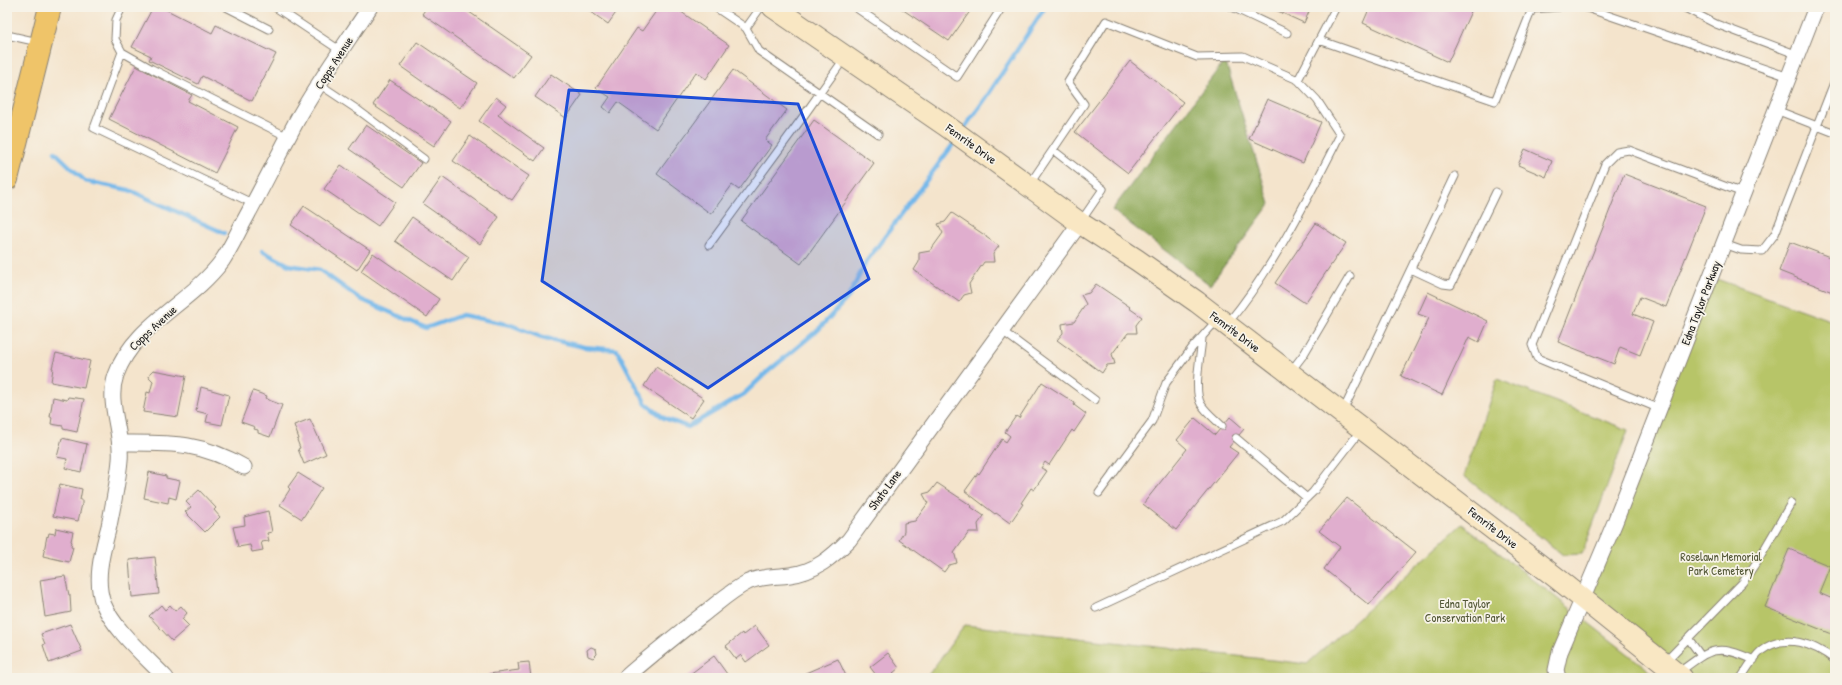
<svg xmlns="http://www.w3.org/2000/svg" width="1842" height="685" viewBox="0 0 1842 685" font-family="'Patrick Hand',sans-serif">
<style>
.green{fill:#b7c567;stroke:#6a7042}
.forest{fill:#91aa5c;stroke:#56633c}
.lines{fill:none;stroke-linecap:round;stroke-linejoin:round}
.stream{stroke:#75b8ea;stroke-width:4.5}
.building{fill:#e0aece}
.lane-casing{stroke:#888074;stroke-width:9}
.street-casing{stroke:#888074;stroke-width:17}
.secondary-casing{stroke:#888074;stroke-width:23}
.primary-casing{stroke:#888074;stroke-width:24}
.lane{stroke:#fff;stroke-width:7}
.street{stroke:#fff;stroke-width:15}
.secondary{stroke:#f9e7c3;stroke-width:21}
.primary{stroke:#efc469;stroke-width:22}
.marked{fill:#1d4ed8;fill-opacity:0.2;stroke:#1d4ed8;stroke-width:3;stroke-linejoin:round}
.labels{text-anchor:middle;stroke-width:3.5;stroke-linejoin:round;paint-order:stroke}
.street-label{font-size:12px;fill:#1c1c1c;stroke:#f7f3e8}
.park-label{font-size:12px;fill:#525736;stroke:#f7f3e8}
</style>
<rect width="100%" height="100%" fill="#f7f3e8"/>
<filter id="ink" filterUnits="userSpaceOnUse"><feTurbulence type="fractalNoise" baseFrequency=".025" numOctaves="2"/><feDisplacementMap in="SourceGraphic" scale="8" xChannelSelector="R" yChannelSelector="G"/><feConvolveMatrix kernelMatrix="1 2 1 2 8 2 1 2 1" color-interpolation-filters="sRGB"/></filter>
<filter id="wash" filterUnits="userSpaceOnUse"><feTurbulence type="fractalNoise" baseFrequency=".012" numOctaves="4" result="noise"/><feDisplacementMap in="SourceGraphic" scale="16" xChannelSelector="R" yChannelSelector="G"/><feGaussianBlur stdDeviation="0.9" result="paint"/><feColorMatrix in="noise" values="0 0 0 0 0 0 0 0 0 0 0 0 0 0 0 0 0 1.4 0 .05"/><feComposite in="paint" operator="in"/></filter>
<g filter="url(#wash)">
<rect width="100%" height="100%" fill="#f4e4cc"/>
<path class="green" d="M1711,277L1835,322V678H1682L1583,598Z
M1497,379L1628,430L1582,554L1563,555L1464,476Z
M1462,524L1659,678H926L965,625L1307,664Z"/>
<path class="forest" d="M1225,60L1270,204L1210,285L1112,210Z"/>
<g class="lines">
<path class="stream" d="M962,131L986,98L1045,7
M55,152L85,181L129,190L224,233
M262,251L289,265L320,270L360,299L426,328L462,315L511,325L541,337L584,347L617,350L646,404L664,418L688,427L744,394L766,373L818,330L849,296L866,262L957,139"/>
</g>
<g id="blocks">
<path class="building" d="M153,7H161L212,33L216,25L276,54L252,101L202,76L198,84L149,60L151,56L132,47Z
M427,7H462L531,55L514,78L422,14Z
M584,7H620L608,24Z
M659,7H674L729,45L706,79L696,72L656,129L618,102L610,113L603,107L610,97L596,88L637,28L642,31Z
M899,7H973L949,41Z
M1269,7H1311L1304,23Z
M1370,7H1473L1448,62L1363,23Z
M417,42L477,83L460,108L400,66Z
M1130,61L1183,102L1128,173L1075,132Z
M136,66L192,95L188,101L238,127L215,173L109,119Z
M733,70L787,110L765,140L772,145L739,190L732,185L711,214L657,174Z
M551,74L582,95L566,118L535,97Z
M390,80L451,121L434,146L373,105Z
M496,97L506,105L498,115L544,148L535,161L479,121Z
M1267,99L1321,122L1303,163L1249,139Z
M814,120L874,163L801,264L741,221Z
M366,125L421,163L404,187L349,149Z
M470,136L529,176L512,200L453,161Z
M1525,149L1552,161L1546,177L1518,165Z
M341,165L395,202L378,226L324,189Z
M1624,174L1706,206L1666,307L1640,297L1633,314L1653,322L1640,355L1620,347L1614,364L1558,342Z
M442,177L499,217L480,244L423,204Z
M304,206L370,250L357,270L291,225Z
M952,213L986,236V237L999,246L993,254L994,262H984L969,284L971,293L964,295L959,302L914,270L919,262V253L930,251L943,233L938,224L945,222Z
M412,217L469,257L453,281L395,241Z
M1316,223L1346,243L1305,303L1275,283Z
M1790,242L1835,259V293L1779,271Z
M373,253L439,299L427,317L361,271Z
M1096,284L1130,307L1129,308L1142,317L1136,325L1137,333H1128L1112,354L1115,364L1107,365L1102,373L1057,340L1063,333L1062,324L1074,322L1086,304L1081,295L1089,293Z
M1428,292L1488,321L1479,342L1469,337L1442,395L1401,376L1429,318L1418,314Z
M56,353L90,361L84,388L51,382L53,368H52Z
M656,367L704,399L691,418L644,386Z
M153,370L186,376L178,417L143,412L147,392L150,393L153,381L149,377L150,373Z
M1042,382L1075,403L1074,405L1086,414L1074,432L1072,430L1049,465L1045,462L1041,468L1047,471L1034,490L1031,488L1021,503L1023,504L1010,523L996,513L995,514L965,491L978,473L979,474L1002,439L1006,442L1010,436L1005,432L1016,416L1019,418Z
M201,387L229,395L222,425L206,422L208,414L196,411Z
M253,391L267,396L266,398L271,401L282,405L270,437L258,433V430L254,429L255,427L241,422Z
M53,397L67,400L68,397L84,399L77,432L63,429V426L51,424L52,417H50Z
M1230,417L1244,429L1229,447L1238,453L1176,530L1143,504L1187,449L1177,440L1195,418L1215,435Z
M310,419L326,454L304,464L298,449L300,448L297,440L299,439L294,425Z
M62,438L87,444L81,472L65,468L67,459L57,457Z
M149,472L166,476V478L180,481L176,499L169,497L168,503L144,498Z
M298,473L322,488L302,519L280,505L290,489L288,487Z
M937,483L972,506L971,507L984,516L978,524L979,532H969L954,553L955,555L957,563L949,565L944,572L899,540L904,532V523L915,521L928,503L923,494L930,492Z
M60,484L82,489L80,500H82V504L78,521L53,516Z
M199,490L216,508L214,510L220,517L205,532L185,512L191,507L186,502Z
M1347,498L1416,552L1369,605L1324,569L1340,547L1319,531Z
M268,511L272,532L267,533L269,541L261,542L263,550L252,552L250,545L238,547L233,527L245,525L244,517Z
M56,528L73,532L71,541L72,542L71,546L73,547L69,562L43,556L47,536L48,537L49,533L55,534Z
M1789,549L1830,566L1819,593L1835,600V627L1832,634L1765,607Z
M155,557L159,594L132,597L129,560Z
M65,576L69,595H70L71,612L45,617L40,580Z
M161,605L165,610L170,605L175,611L181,606L187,613L182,619L189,626L172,641L149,616Z
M70,624L82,651L49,663L43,645L45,644L41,634Z
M755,626L769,645L746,662L741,655L736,659L726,646L742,633L743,635Z
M591,647L596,649L597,654L593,658L588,656L587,650Z
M888,653L899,668L893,673L897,678H872L876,675L870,667Z
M714,656L727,674L722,678H685Z
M838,659L847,678H803L801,675Z
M529,662L531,678H489V674L519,670L518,663Z"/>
</g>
</g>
<g filter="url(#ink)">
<use href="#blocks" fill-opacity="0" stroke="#888074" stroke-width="1"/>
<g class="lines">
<defs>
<path id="lane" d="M122,7L116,20L115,39L122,52L152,69L288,137
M226,7L269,29
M275,7L341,51
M715,7L746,28L759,51L878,134
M855,7L957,77L1002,7
M1232,7L1287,33
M1584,7L1789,77
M1683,7L1716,24L1798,55
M746,28L761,7
M7,35L38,42
M1319,40L1495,101L1532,9L1559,7
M122,52L94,128L254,204
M319,84L358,110L424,159
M1776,110L1835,133
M1053,150L1103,189L1081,221
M1029,185L1084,104L1068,82L1106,21L1197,57L1243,56L1298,80L1336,7
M1724,244L1741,250L1762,251L1775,234L1835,80
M709,245L800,121L844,59
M1411,269L1443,284L1451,285L1496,192
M1228,323C1274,267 1307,200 1340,135L1317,100L1298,80
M1001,330L1095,400
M1202,338C1201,353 1193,391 1201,404C1206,412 1215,419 1222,426
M1291,371L1304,354L1350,276
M1660,409L1537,358L1532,345L1605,164L1617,152L1629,150L1743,193
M1343,411L1455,176
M1236,438L1307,498
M1099,493L1152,421L1166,383L1192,348L1217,320
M1096,608L1283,521L1313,492L1361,430
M1688,638L1701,656
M1665,662L1743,582L1758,560L1791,503
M1678,673C1710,649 1716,643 1754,660
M1741,678C1747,669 1753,658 1761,651C1785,632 1814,644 1835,660"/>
<path id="street" d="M120,443C170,443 199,441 244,467
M166,678C146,657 114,630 103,603C94,578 103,550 109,526C113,505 118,482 120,460C123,432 106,403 116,375C134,324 191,303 222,261C230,249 236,236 243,223C261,190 278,156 296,122C318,82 345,45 370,7
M625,678C651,655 678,634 706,612C719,602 732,590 748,582C761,576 776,577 790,575C815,572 832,557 849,540L1080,223
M1558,678L1556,670L1560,652L1615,522L1816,7"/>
<path id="secondary" d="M773,7L945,125L1080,223L1137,260L1197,302L1558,579L1682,678"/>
<path id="primary" d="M7,179L50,7"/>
</defs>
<use href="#lane" class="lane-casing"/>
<use href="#street" class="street-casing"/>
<use href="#secondary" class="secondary-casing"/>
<use href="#primary" class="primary-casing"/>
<use href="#lane" class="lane"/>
<use href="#street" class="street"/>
<use href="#secondary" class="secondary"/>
<use href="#primary" class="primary"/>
</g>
</g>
<path class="marked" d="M569,90L798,104L869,279L708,388L542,281Z"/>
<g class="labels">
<g class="street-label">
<text transform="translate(334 63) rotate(-57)" y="4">Copps Avenue</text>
<text transform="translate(971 144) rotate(36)" y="4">Femrite Drive</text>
<text transform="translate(1701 303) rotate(-69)" y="4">Edna Taylor Parkway</text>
<text transform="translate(153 328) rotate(-43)" y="4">Copps Avenue</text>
<text transform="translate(1235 332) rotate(37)" y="4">Femrite Drive</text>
<text transform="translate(885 490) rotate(-54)" y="4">Shato Lane</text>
<text transform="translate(1493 528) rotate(38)" y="4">Femrite Drive</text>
</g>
<g class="park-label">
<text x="1721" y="561">Roselawn Memorial<tspan x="1721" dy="14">Park Cemetery</tspan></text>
<text x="1465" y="608">Edna Taylor<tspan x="1465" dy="14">Conservation Park</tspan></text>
</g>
</g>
<rect width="1842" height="685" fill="none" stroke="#f7f3e8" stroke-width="24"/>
</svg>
